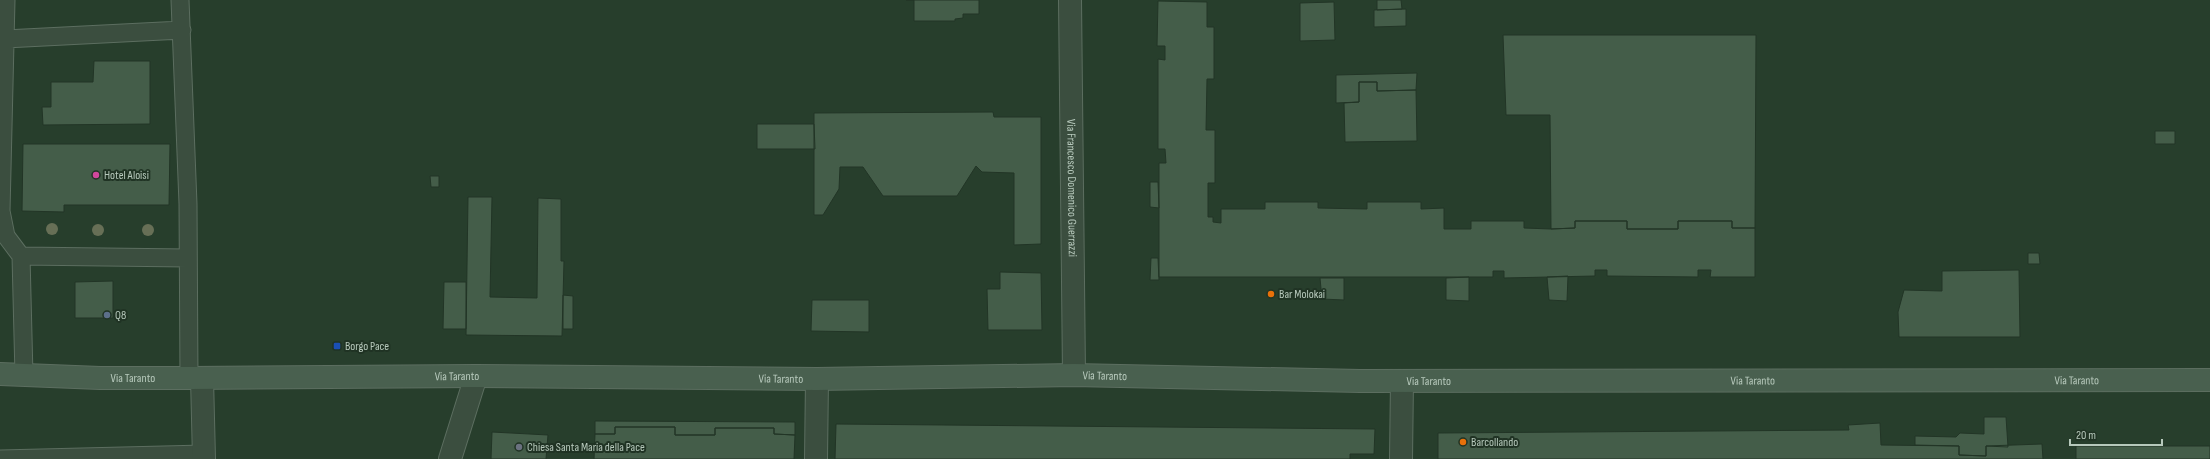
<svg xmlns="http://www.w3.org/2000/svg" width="2210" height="459" viewBox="0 0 2210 459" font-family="'Sofia Sans Condensed',sans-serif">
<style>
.building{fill:#445d49;stroke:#223526}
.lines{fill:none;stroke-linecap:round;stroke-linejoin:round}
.service-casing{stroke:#5c6e60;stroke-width:19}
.minor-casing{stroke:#5c6e60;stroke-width:24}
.secondary-casing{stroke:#5c6e60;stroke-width:24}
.service{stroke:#3b4e3f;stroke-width:17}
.minor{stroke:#3b4e3f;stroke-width:22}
.secondary{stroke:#49604f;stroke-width:22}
.tree{fill:#676f56}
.hotel-dot{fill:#d1479c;stroke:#203324;stroke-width:1.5}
.food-dot{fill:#e8710a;stroke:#203324;stroke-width:1.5}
.service-dot{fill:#5c6f8a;stroke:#203324;stroke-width:1.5}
.transit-dot{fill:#1a4fb4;stroke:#203324;stroke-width:1.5}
.worship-dot{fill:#6b7280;stroke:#203324;stroke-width:1.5}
.labels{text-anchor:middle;stroke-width:4;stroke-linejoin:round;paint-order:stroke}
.poi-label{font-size:12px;fill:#b7c9bc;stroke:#203324;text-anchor:start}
.street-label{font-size:12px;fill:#b7c9bc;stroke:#203324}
</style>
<rect width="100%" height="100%" fill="#273e2c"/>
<path class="building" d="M906,0H979V14H963V18L955,19V21H914V0Z
M1377,0H1401L1402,9L1377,10Z
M1158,1L1207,2V27H1214V79H1207L1206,130H1215V183H1208V217H1213V222L1221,223V209H1265V202H1318V208L1367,209V202H1421V209L1444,208V229H1471V221H1524V228L1551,229L1575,228V221H1627V229H1678V221H1732V228H1755V277H1710L1711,270H1698V277L1607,276V270H1595V276L1504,278V271H1493V277H1159V163H1166L1165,149H1158V59L1165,60V46H1157Z
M1334,2L1335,40L1300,41V3Z
M1406,9V26L1374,27V10Z
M1503,35H1756L1755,228H1732V221H1678V229H1627V221H1575V228L1551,229L1550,115H1506Z
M94,61H150V124L43,125L42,107H51V82H93Z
M1417,73L1416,90L1377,91V82H1359V102L1336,103V75Z
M1359,82H1377V91L1416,90L1417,141L1345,142L1344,103L1359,102Z
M993,112L994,117H1041V244L1014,245V173L982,172L976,166L957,196H883L863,167H840L839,189L823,215H814V113Z
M757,124H814L815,149H757Z
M2155,131H2175V144H2155Z
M23,144H170L169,205H64V212L22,211Z
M430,176H439V187H431Z
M1150,182H1158L1159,208L1150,207Z
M468,197H492L490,297L537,298L538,198L561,199V261H564L562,336L466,335Z
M2028,253H2039L2040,264H2028Z
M1151,258H1158L1159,280H1150Z
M2019,270L2020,337H1899L1898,312L1904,290L1942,291V271Z
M1000,272L1041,273L1042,330H988L987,289H1000Z
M1568,276L1567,301L1549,300L1547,277Z
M1469,277V301L1446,300V278Z
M1320,278H1344V300L1322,299Z
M113,281V318H75V282Z
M444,282H466V329H443Z
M563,295L573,296V329H563Z
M812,300H869V332L811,331Z
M1984,417H2006L2008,447L1986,446V456L1959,455V446L1915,445V436L1956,437L1960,433L1984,434Z
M595,421L795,422V435L774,434V428H715V435H675V427H615V434H595Z
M1880,423L1881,445L1959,446V455L1986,456V446L2042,444L2043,459H1438V433L1849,430L1848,425Z
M836,424L1375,429L1374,454H1350V459H835Z
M615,427H675V435H715V428H774V434L795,435L794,459H594L595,434H615Z
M492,432L548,435L546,459H491Z
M2076,446H2210V459H2076Z"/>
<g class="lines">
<defs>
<path id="service" d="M6,0L1,211L6,236L21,256L24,376
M180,0L188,204L189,378
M0,37L5,39L182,30
M21,256L188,258
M0,459L204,454"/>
<g id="minor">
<path id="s1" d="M1070,0L1074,375"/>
<path d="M202,378L204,459"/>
<path d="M450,459L476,376"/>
<path d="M816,459L817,379"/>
<path d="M1401,459L1402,381"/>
</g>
<g id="secondary">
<path id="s2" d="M0,374L100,378H189L476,376L817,379L1074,375L1360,381L2210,380"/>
</g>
</defs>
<use href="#service" class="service-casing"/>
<use href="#minor" class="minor-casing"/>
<use href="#secondary" class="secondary-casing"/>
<use href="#service" class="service"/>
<use href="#minor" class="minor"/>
<use href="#secondary" class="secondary"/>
</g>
<g class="tree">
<circle cx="52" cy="229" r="6"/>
<circle cx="98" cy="230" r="6"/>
<circle cx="148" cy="230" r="6"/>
</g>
<circle class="hotel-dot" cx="96" cy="175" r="4"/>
<g class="food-dot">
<circle cx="1271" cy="294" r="4"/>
<circle cx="1463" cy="442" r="4"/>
</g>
<circle class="service-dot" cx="107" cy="315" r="4"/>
<rect class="transit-dot" x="333" y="342" width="8" height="8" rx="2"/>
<circle class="worship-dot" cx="519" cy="447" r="4"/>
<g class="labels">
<g class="poi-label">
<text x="104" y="179">Hotel Aloisi</text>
<text x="1279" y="298">Bar Molokai</text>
<text x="115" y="319">Q8</text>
<text x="345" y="350">Borgo Pace</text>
<text x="1471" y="446">Barcollando</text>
<text x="527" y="451">Chiesa Santa Maria della Pace</text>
</g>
<g class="street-label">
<text dy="4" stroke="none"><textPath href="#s1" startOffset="188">Via Francesco Domenico Guerrazzi</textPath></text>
<text dy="4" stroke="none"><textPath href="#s2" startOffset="1105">Via Taranto</textPath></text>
<text dy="4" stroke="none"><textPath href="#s2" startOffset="457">Via Taranto</textPath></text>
<text dy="4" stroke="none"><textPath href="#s2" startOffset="133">Via Taranto</textPath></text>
<text dy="4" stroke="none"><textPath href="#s2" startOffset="781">Via Taranto</textPath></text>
<text dy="4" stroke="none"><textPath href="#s2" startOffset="2077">Via Taranto</textPath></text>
<text dy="4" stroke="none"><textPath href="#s2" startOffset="1429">Via Taranto</textPath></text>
<text dy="4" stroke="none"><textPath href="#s2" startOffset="1753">Via Taranto</textPath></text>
</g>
</g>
<path d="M2070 439v6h92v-6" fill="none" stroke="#b7c9bc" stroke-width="2"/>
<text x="2076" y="439" font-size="12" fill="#b7c9bc" stroke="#203324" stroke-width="3" paint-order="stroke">20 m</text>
</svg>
